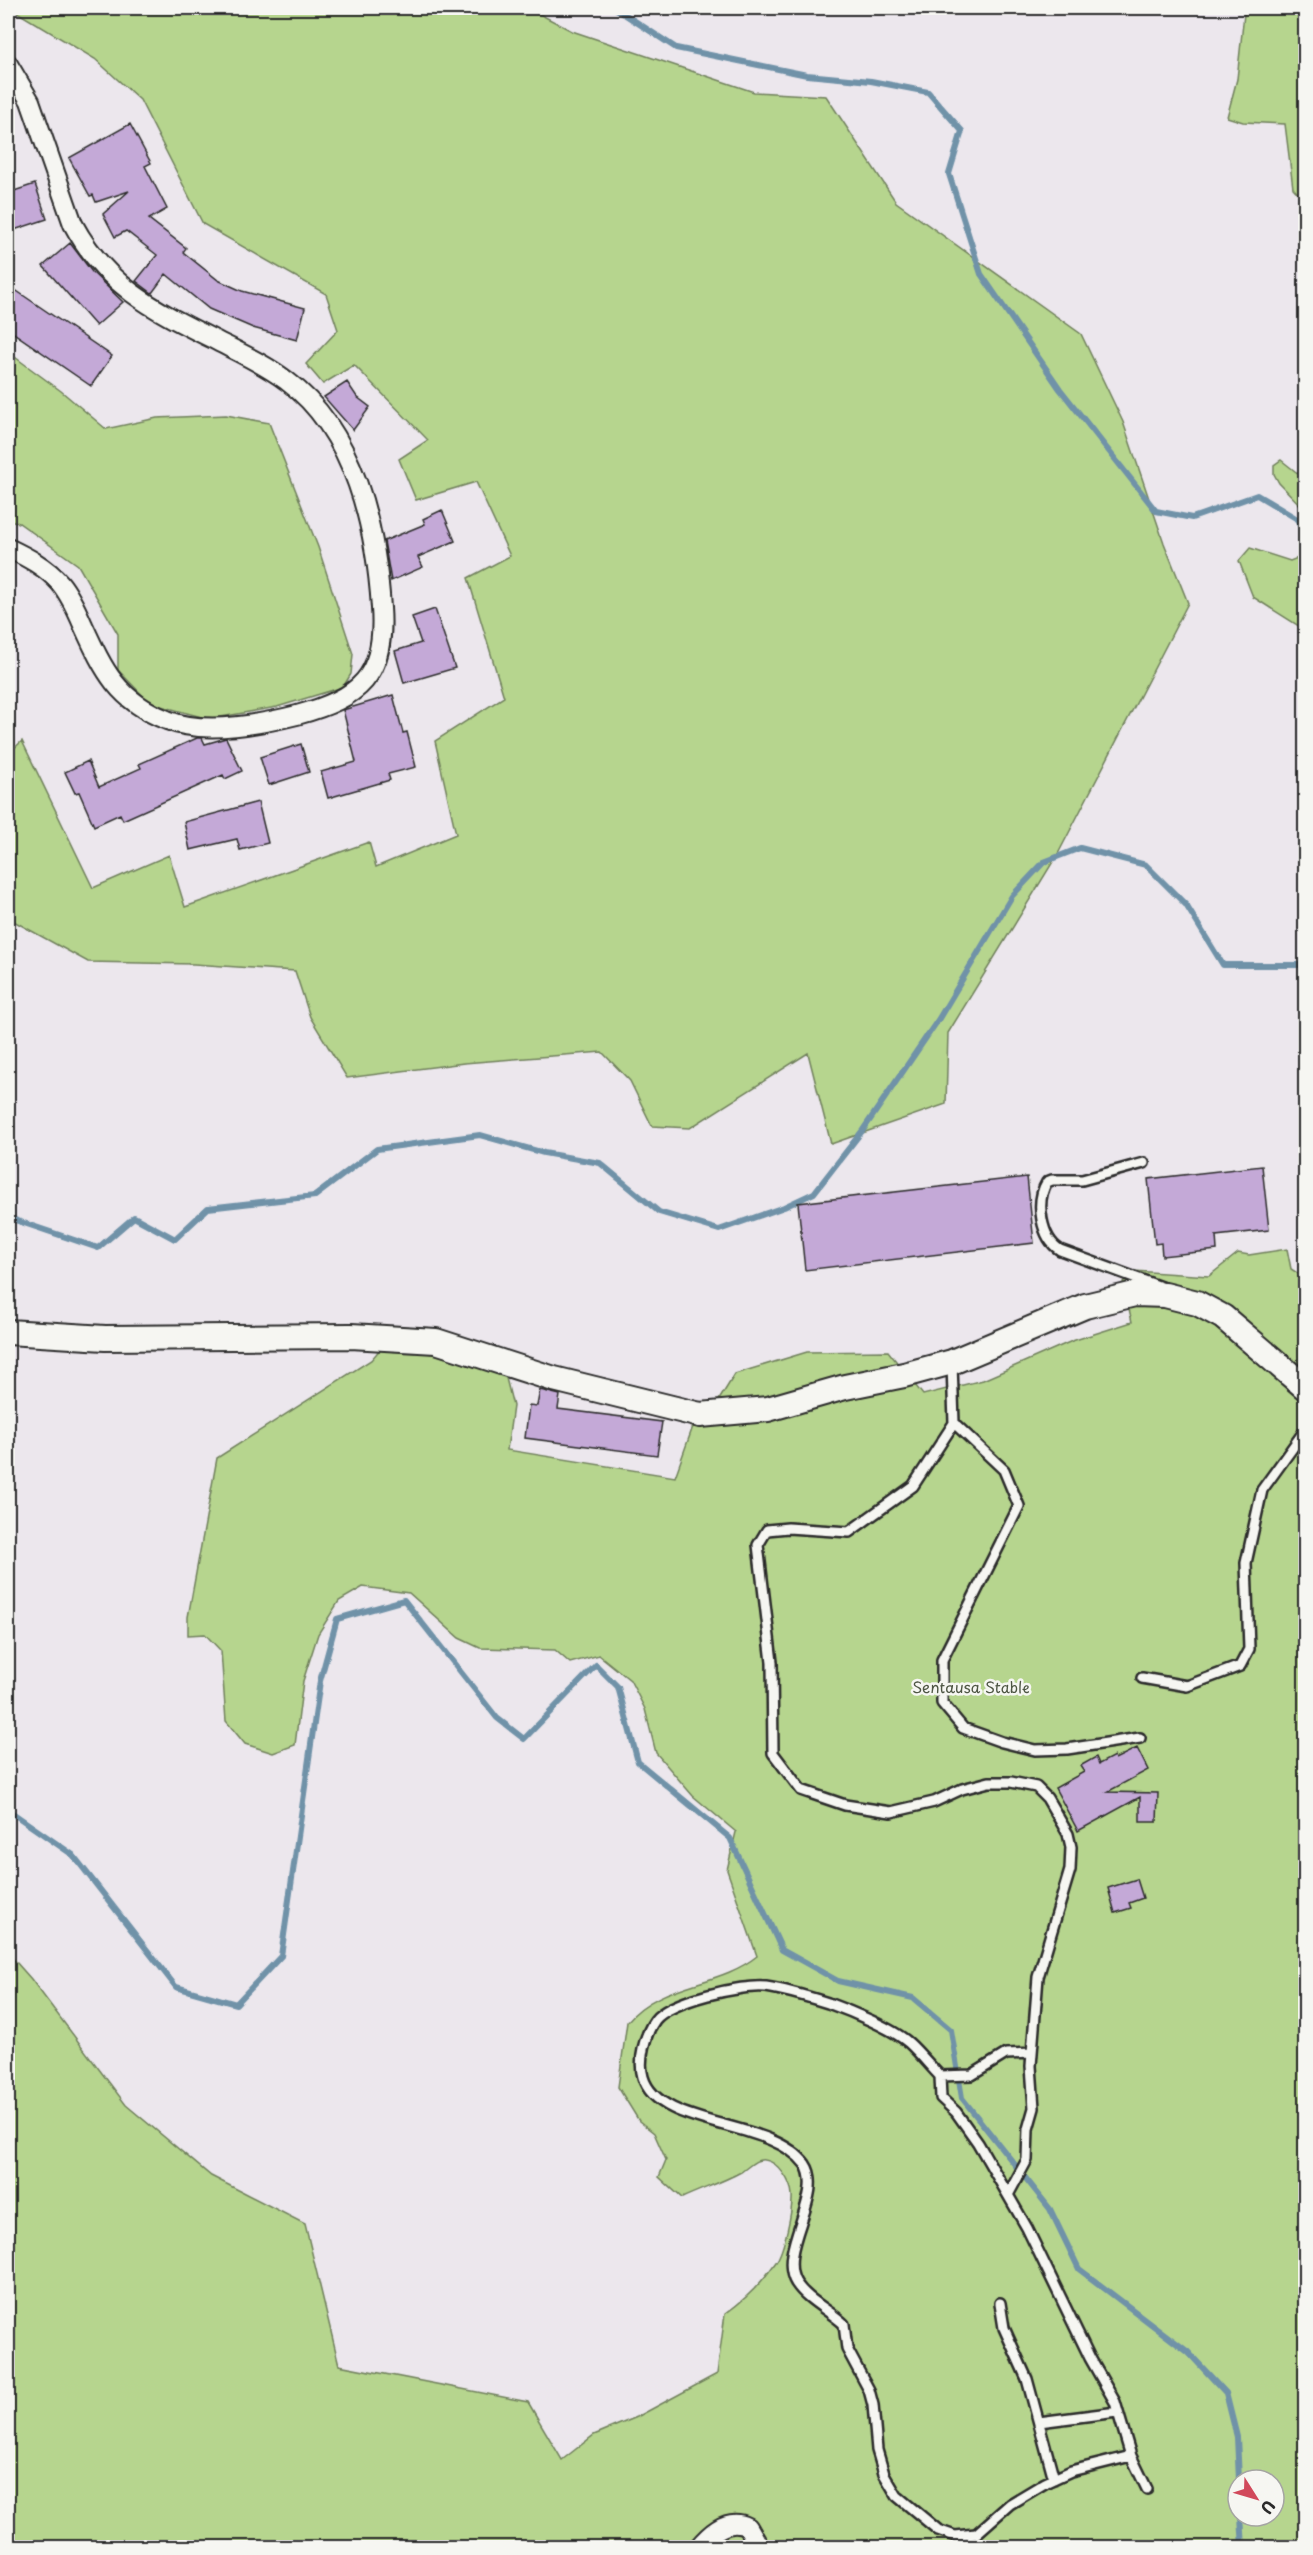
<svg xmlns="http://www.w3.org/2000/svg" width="1313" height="2555" viewBox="0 0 1313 2555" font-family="'Playpen Sans',sans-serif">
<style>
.green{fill:#b6d58e;stroke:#70805c;stroke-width:1.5;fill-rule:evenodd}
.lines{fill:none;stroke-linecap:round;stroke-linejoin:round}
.stream{stroke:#6f92a8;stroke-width:6}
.building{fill:#c4a9d7;stroke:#2b2b2b;stroke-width:1.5}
.lane-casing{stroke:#2b2b2b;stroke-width:14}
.street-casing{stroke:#2b2b2b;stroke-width:22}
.secondary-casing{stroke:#2b2b2b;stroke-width:28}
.lane{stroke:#f6f6f2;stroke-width:9}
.street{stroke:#f6f6f2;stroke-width:18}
.secondary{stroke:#f6f6f2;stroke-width:24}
.labels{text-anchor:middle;stroke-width:5;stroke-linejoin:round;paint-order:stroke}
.park-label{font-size:15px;fill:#4e5644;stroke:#f6f6f2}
</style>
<rect width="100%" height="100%" fill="#ece7ed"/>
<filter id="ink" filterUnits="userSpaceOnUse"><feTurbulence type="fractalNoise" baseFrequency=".0167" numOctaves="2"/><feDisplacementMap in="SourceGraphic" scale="12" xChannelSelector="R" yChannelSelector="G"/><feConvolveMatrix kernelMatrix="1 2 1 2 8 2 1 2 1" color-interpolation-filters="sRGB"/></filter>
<g filter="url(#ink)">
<path class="green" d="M10,8H528L572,31L754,92L826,96L896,202L1081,334L1123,422L1164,543L1188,603L1059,852L948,1033L946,1104L831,1144L808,1053L690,1128L652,1126L630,1081L602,1052L464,1063L347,1078L310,1017L295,971L194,964L88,962L8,918V754L22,741L93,888L169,855L185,907L369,842L376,867L456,834L435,741L504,697L468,578L510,556L476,482L416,500L399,459L428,440L354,365L323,384L306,364L338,330L326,294L203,224L140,100L95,59Z
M1250,8H1305V201L1293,188L1285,124L1243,122L1227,117L1237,79L1244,14Z
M8,352L61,391L106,429L157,418L226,415L269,423L318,547L353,654L351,674L343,687L277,707L209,719L150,703L118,670V634L78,565L19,523L8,519Z
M1281,460L1305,479V510L1279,483L1274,474V465Z
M1250,548L1290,561L1305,555V630L1253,597L1239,561Z
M1287,1249L1291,1269L1305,1278V2547H8V1953L31,1979L126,2105L211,2176L305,2224L339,2365L528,2402L562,2460L594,2435L637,2417L717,2374L725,2314C746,2299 762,2283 776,2262C784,2251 793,2209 792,2195C791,2182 779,2162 765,2160C756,2158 749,2167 741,2172C723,2182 701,2189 682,2198L659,2177L666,2160L654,2133L639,2121L618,2087L627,2022C659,1982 719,1987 757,1956L727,1870L736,1832L693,1796L656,1753L645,1709L630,1680L599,1655L570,1663L555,1650L480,1648L459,1638L409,1593L363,1587L339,1601L318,1634L303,1681L295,1745L273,1753L245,1744L226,1721L221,1651L205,1634L188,1635V1617L217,1458L371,1360L382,1347L456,1357L505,1374L513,1406L507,1450L675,1477L701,1404L719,1400L735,1374L807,1352L888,1351L923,1395L983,1380L1072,1341L1132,1322L1123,1282L1134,1271L1209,1276L1238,1253L1249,1255ZM1238,2480H1274V2516H1238Z"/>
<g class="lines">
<path class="stream" d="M615,8L676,48L807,75L871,81L928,92L962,131L949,174L981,274L1060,389L1156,511L1192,518L1257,495L1299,520L1306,540
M8,1214L12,1219L98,1248L134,1217L175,1239L208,1208L315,1196L377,1149L480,1135L544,1153L600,1163L659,1212L719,1230L784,1207L814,1193L863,1130L938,1020L1012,896L1044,862L1080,848L1146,865L1186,905L1223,965H1306
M8,1810L73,1855L176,1987L236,2004L281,1956L320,1681L337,1619L404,1600L497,1718L524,1739L596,1665L618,1687L638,1762L730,1838L782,1950L838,1981L913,1998L951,2030L962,2098L1050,2209L1079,2269L1188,2352L1226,2393L1237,2437L1239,2480
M1241,2516L1243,2548"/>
</g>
<path class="building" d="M130,124L151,163L145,166L167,209L149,219L186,248L183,252L218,280L242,291L305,308L297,340L253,328L209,309L166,274L152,293L136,281L157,255L126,231L115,237L103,214L129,191L96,202L93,195L90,196L69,158Z
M35,184L47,219L8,232V193Z
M70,243L92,272L123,302L96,326L43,266Z
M8,285L112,356L91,386L8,329Z
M347,382L357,397L370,407L353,430L324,397Z
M442,510L455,541L418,557L423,567L391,581L384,541L425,524L423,519Z
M435,609L455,668L404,683L395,651L421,643L412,617Z
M393,695L403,733L407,732L416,767L388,774L390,780L328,798L321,772L356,762L343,710Z
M197,738H202L205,744L226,738L242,771L225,779L223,775L123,820L120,814L94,826L79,792L75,793L65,772L88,761L99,787L141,768L139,764Z
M301,744L309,772L269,785L260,757Z
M258,802L268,843L240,850L237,839L190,850L184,822Z
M1262,1166L1269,1230L1216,1236L1217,1250L1162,1256L1161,1243L1155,1244L1148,1179Z
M1027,1177L1034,1243L805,1270L798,1203Z
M540,1390L560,1395L558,1409L662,1422L657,1455L525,1438L529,1405L537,1406Z
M1137,1748L1148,1770L1107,1792L1158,1793L1157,1822H1140V1797L1078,1831L1055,1788L1084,1772L1080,1766L1096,1757L1099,1764L1114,1756L1115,1759Z
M1137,1879L1143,1898L1129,1903L1131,1908L1115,1913L1108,1888Z"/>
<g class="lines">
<defs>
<path id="lane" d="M1144,1163L1082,1180H1052L1047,1182C1035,1202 1041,1238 1060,1250L1161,1287
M952,1364L954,1423L1004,1470L1019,1506L942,1660V1703L963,1728L1002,1742L1035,1750L1067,1749L1140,1738
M954,1423L913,1486L849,1532L788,1528L767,1530L758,1545L772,1662L773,1753L801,1790L845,1805L891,1812L934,1802L962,1789L989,1782H1011L1036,1787L1047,1798L1068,1834L1071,1847L1070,1870L1038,1977L1031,2066L1034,2108L1028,2129L1027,2160L1008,2195
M1142,1678L1187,1686L1240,1666L1249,1649L1246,1563L1262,1490L1306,1429
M940,2076L972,2075L1006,2054L1032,2053
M1000,2303L1004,2328L1027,2379L1054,2479
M1039,2422L1117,2412
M1131,2456L1071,2471L1045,2483L1010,2504L976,2534L955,2536L938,2530L897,2496L884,2474L877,2450L873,2405L869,2390L847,2349L844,2324C829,2310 807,2300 796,2283C776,2250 826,2194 805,2164C771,2118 658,2130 643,2077C638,2060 645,2034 655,2020C669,2001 743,1984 766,1987C786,1990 809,1997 828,2003C850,2011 892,2028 909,2043C920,2053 930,2066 940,2076L941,2098L956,2112L978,2143L1027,2228L1090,2358L1115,2402L1131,2456L1147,2489"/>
<path id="street" d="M8,64L30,101L73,224C106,286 153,309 213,339C238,352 265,364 287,381C355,431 376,529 381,608C386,676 360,698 297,715C261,724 203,735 167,720C118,701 104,671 83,625C77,611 70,595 60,583C46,567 27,557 8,548
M698,2548C711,2532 728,2517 748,2527L760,2548"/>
<path id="secondary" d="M8,1332L105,1338L351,1336L436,1341L554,1379L700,1415L768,1409L845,1387L904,1375L952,1362L1085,1306L1135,1294L1165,1295L1197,1303L1223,1317L1306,1388"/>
</defs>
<use href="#lane" class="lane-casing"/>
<use href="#street" class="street-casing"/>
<use href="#secondary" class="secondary-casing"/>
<use href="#lane" class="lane"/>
<use href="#street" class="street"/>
<use href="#secondary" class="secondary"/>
</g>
</g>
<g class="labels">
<g class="park-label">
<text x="971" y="1693">Sentausa Stable</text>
</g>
</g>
<rect width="1313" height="2555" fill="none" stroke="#f6f6f2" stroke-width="30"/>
<rect x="15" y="15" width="1283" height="2525" fill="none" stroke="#2b2b2b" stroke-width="2" filter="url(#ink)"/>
<g transform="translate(1256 2498) rotate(127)"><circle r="28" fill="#f6f6f2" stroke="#a5a5a2" stroke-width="1.5"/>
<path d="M0-4.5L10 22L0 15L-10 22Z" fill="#d1495b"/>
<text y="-9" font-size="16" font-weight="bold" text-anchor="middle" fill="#2b2b2b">U</text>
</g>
</svg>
